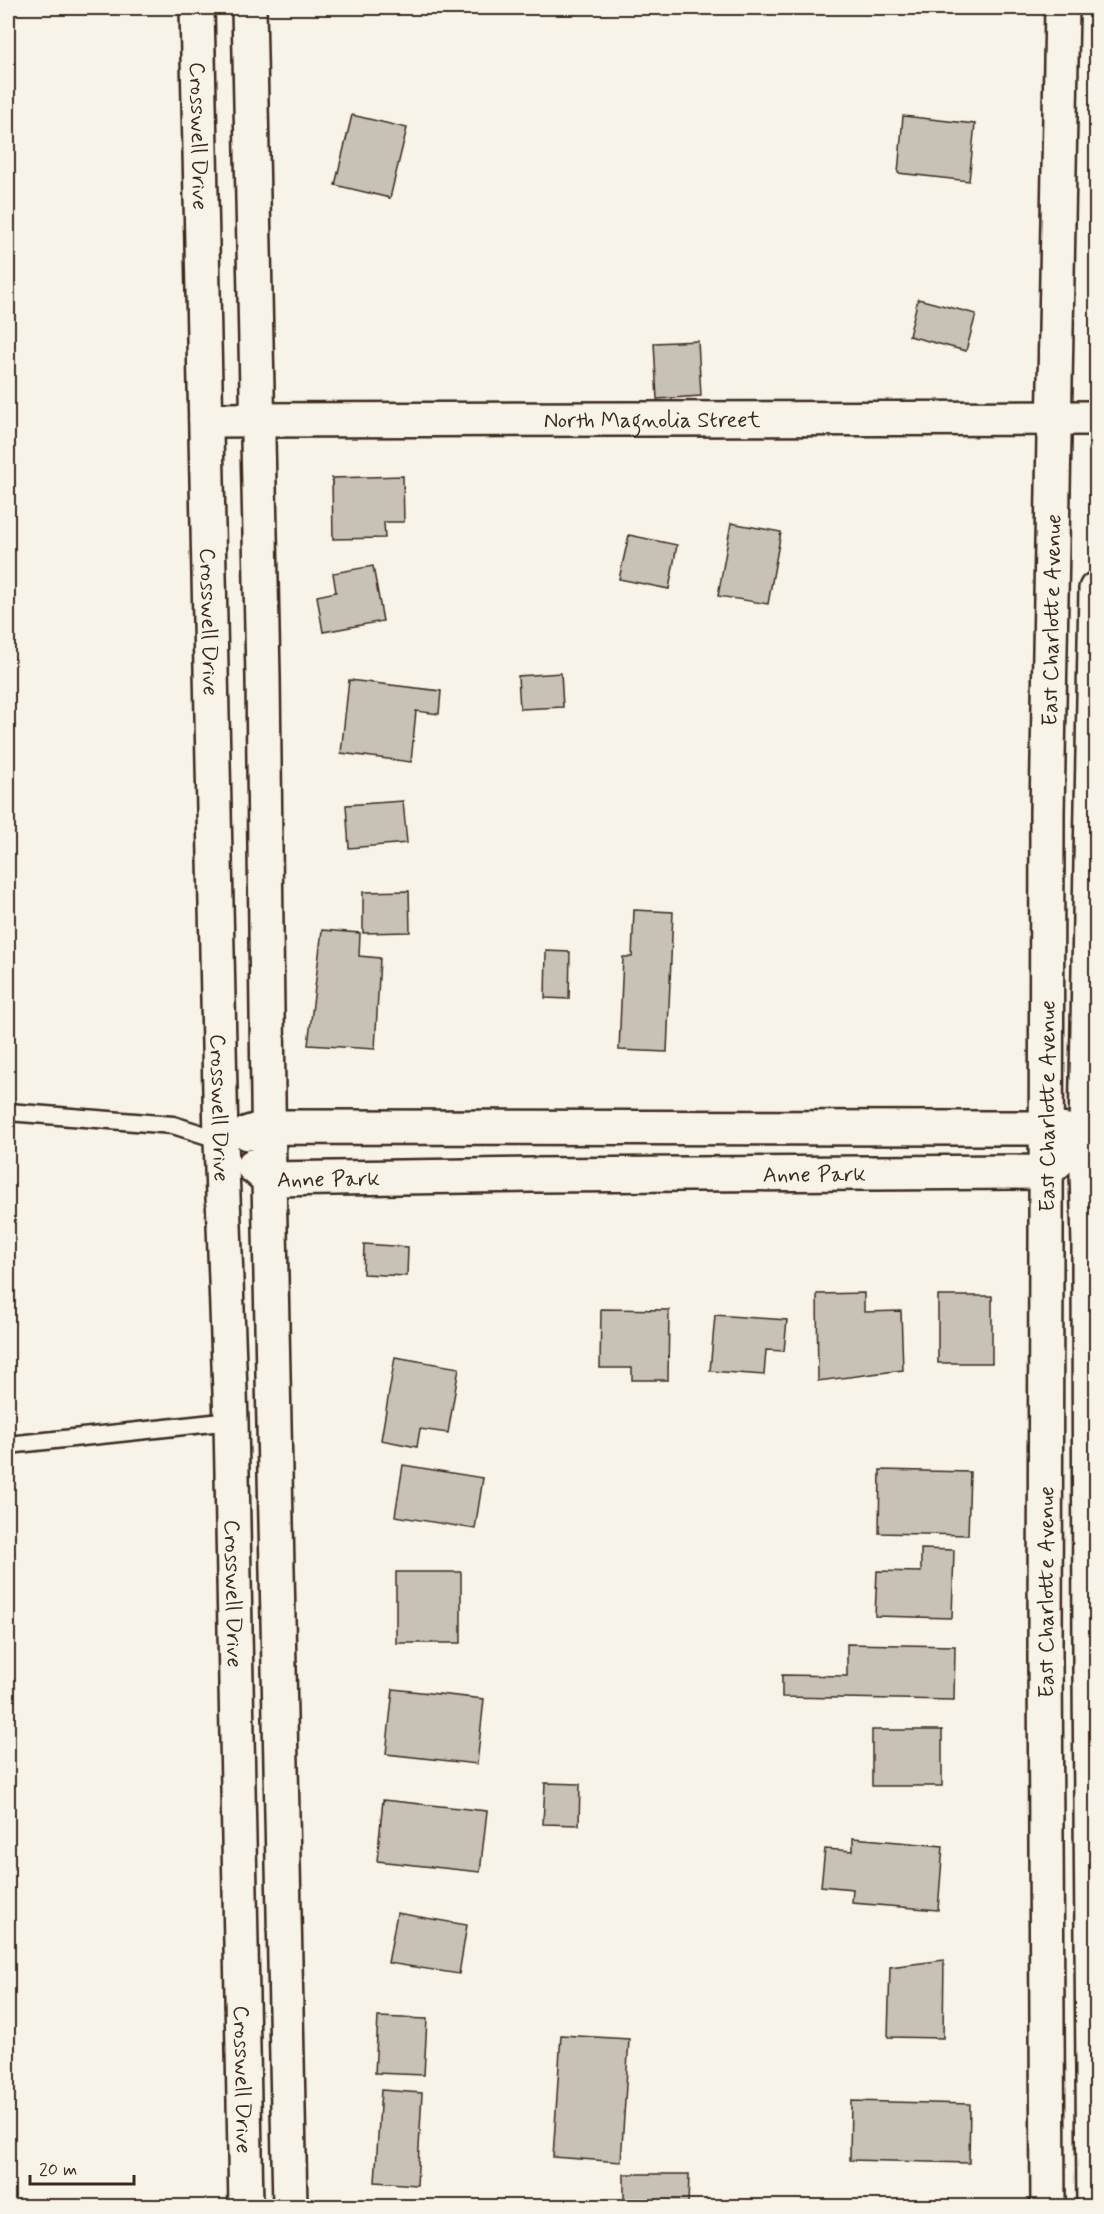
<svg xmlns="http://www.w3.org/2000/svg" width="1104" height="2214" viewBox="0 0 1104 2214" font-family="Mynerve,sans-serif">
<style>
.building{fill:#c8c1b6;stroke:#3b2a1e;stroke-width:1.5}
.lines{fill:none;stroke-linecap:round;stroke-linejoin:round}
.lane-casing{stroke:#3b2a1e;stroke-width:21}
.street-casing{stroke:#3b2a1e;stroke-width:38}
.lane{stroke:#f7f3e8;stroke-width:16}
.street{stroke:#f7f3e8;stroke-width:33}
.labels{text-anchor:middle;stroke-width:4.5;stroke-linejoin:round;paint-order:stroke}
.street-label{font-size:22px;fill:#3b2a1e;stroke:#f7f3e8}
</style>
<rect width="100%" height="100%" fill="#f7f3e8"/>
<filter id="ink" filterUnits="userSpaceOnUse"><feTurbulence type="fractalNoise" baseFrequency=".0167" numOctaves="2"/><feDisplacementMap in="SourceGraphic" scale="12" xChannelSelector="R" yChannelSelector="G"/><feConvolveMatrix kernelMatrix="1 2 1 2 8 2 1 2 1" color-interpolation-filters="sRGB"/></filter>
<g filter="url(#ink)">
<path class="building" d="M352,115L407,128L390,198L335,185Z
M903,116L975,124L969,181L898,173Z
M918,299L976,314L966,351L909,336Z
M698,341L701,396L657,399L654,343Z
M403,476L404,522H384L385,538L333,539L332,478Z
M731,523L781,532L768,604L718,596Z
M629,535L677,545L669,589L619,579Z
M373,566L383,621L323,632L317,596L336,592L333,573Z
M561,673L563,707L520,709L518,676Z
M349,680L441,691L439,714L416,711L411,762L341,753Z
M403,801L407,843L349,848L346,805Z
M409,891L410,932L363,933V892Z
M634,910L673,912L667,1052L619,1050L623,957H632Z
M322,930L360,933L359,956L380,958L375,1049L308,1045Z
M546,951L570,952L569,999L545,998Z
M364,1244L408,1247L407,1276L363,1274Z
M864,1293V1312L901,1311L903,1370L818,1381L817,1294Z
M938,1296H992V1363H938Z
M601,1309L669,1310L668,1380H632V1368H600Z
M715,1315L787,1320L784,1351L766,1350L764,1375L710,1371Z
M395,1357L459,1368L448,1433L420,1429L417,1447L381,1440Z
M403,1465L483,1478L475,1529L395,1516Z
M880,1470L970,1472L968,1535L879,1533Z
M921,1549L954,1550L952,1618L875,1616L877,1571L921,1572Z
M396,1572H461V1643H396Z
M847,1644L955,1646L954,1700L782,1697V1675L847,1676Z
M393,1689L484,1699L477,1764L386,1754Z
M872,1730H942V1786H872Z
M545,1783L580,1784L579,1825L543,1824Z
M383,1800L487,1811L480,1872L377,1861Z
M853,1838L943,1846L938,1910L852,1903L853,1889L821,1886L825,1849L853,1851Z
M397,1913L467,1925L459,1974L388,1963Z
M944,1960L943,2038L888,2037L890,1967Z
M378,2017L427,2019L424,2075L375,2073Z
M561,2035L629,2039L621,2162L553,2157Z
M381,2090L422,2093L417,2185L375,2182Z
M851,2101L970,2104L969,2163L850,2160Z
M624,2174H689L688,2206H624Z"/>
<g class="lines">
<defs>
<path id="lane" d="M8,1112L173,1125L221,1140
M8,1445L231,1421"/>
<g id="street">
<path id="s1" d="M197,8L221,1140L231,1421L246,2206"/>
<path d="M249,8L263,677L269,1179L290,2206"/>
<path id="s2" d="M206,420L1096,418"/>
<path d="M248,1133L268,1127L1046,1128L1068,1131"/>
<path id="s3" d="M253,1166L269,1179L533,1175L1046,1172L1063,1156"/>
<path id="s4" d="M1048,2206L1045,1656L1047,812L1062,8"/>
<path d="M1094,2206L1090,1670L1089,1245L1086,1135L1096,589"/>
</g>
</defs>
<use href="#lane" class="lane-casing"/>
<use href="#street" class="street-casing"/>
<use href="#lane" class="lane"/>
<use href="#street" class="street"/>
</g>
</g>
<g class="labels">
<g class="street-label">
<text dy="8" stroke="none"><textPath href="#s1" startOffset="128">Crosswell Drive</textPath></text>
<text dy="8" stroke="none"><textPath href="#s2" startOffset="446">North Magnolia Street</textPath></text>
<text dy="8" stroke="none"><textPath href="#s1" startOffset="614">Crosswell Drive</textPath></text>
<text dy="8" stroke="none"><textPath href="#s4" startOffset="1586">East Charlotte Avenue</textPath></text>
<text dy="8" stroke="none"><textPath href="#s1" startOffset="1100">Crosswell Drive</textPath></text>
<text dy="8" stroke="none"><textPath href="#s4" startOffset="1100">East Charlotte Avenue</textPath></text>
<text dy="8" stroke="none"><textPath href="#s3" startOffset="566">Anne Park</textPath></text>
<text dy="8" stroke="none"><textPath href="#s3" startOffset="80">Anne Park</textPath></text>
<text dy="8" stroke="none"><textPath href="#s1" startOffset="1586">Crosswell Drive</textPath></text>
<text dy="8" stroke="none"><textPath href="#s4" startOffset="614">East Charlotte Avenue</textPath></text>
<text dy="8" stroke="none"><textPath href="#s1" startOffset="2072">Crosswell Drive</textPath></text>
</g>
</g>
<rect width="1104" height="2214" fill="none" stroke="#f7f3e8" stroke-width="30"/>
<rect x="15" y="15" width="1074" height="2184" fill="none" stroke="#3b2a1e" stroke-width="2" filter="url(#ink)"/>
<path d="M30 2175v9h104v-9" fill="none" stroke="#3b2a1e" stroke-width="3"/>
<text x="39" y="2175" font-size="18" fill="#3b2a1e" stroke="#f7f3e8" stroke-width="4.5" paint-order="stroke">20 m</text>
</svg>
